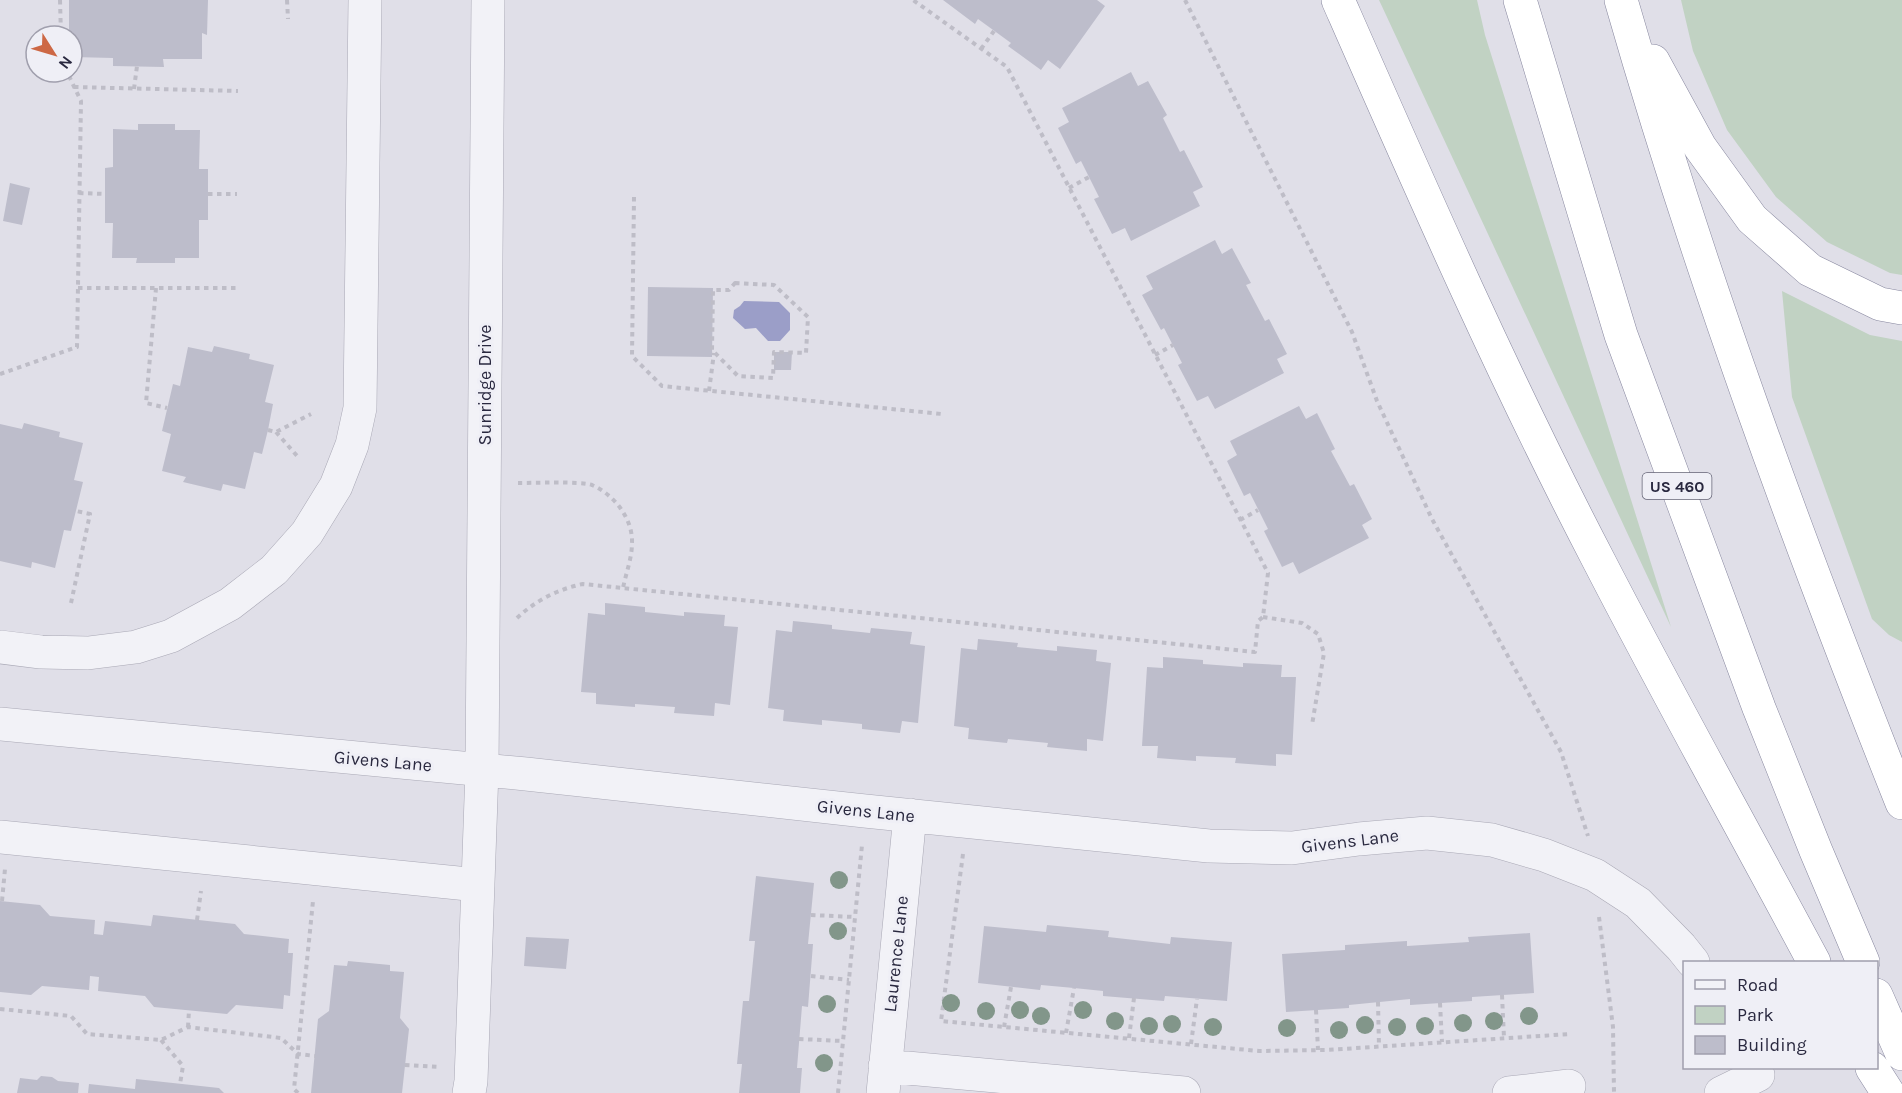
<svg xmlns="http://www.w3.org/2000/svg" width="1902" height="1093" viewBox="0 0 1902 1093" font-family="Karla,sans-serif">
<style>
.green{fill:#c1d2c3}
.water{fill:#9b9ec8}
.building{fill:#bdbdcb}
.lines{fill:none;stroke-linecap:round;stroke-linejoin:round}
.minor-casing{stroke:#a9a8b5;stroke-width:34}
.highway-casing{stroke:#87879f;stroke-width:34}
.path{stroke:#bebdc7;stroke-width:4;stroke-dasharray:4.5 4.5;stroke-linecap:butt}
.minor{stroke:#f2f2f7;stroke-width:33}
.highway{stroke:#fff;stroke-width:33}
.tree{fill:#82968a}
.labels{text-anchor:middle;stroke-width:6;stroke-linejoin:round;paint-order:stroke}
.shield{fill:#efeff6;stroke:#646476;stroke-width:1.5}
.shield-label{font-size:16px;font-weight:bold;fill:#29283f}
.street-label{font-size:18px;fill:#29283f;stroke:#efeff6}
</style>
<rect width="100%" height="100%" fill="#e0dfe8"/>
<path class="green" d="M1379,0H1477L1485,35L1671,627Z
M1681,0H1902V275L1890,273L1827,242L1776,197L1727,130L1693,51Z
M1782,291L1870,335L1902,341V642L1889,635L1872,619L1792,397Z"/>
<path class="water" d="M744,301L779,302L790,313V330L780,341H768L756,328L745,329L733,318L734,310L740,306Z"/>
<path class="building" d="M69,0H208L207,35L202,33V59H163L164,67L113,66V58L73,57V32H69Z
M943,0H1097L1105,6L1060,69L1048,60L1041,70L1008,46L1011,43L978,19L975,24Z
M1131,72L1138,86L1148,81L1167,115L1163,118L1180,152L1184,150L1203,187L1193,192L1200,206L1131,241L1125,228L1112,234L1094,199L1099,197L1081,161L1076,164L1058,128L1069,122L1062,108Z
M138,124H175V130H200L199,169H208V220H199V258H175V263H136L137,258H112L113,223H105V168L113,167V129L138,130Z
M10,183L30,188L22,225L3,221Z
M1215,240L1222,254L1232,248L1251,283L1246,285L1265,321L1269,319L1287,354L1277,359L1284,373L1215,409L1208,396L1197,401L1178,365L1182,363L1164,328L1161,330L1142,295L1153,289L1146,276Z
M648,287L713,288L712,357L647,356Z
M214,346L250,354L249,359L274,365L265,402L273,404L268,430L262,454L254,452L245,489L223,484L221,491L183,482L186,477L162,471L171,434L162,431L173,384L180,386L188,347L212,352Z
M774,352H792L791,370H774Z
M1299,406L1306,419L1317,413L1335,449L1331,451L1350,486L1354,484L1372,519L1362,525L1369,538L1299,574L1293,562L1282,567L1264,531L1268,529L1250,493L1244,496L1227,461L1237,455L1230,441Z
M24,423L60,432L59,437L83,443L74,480L83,482L71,531L64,530L55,568L32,562L31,568L0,561V424L22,429Z
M605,603L645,607V612L684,616V612L725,615L724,626L738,627L730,705L715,703L714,716L674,713L675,707L635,704V707L596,704V693L581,692L588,613L605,615Z
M793,621L832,625V629L870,633L871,628L912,632L910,644L925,646L918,723L902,721L900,733L862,729V724L822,720V725L783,721L784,710L768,708L776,630L792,632Z
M978,639L1018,643L1017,647L1057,651V646L1097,650L1096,661L1111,663L1103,741L1087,739V751L1047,747L1048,743L1008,739L1007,743L968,739L969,728L954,726L961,648L977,650Z
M1163,657L1203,660V664L1243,667V663L1282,665L1281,677H1296L1292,755L1276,754V766L1235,763L1236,758L1196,756V761L1157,758L1158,746H1142L1147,667L1163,668Z
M756,876L814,883L808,944H813L808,1007L802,1006L797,1068H802L800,1093H739L742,1064H737L743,1001H749L755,941H749Z
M0,901L40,905L50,916L95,920L94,934L103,935L105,921L151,926L153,915L235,924L244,934L289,939L288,953H293L290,996L284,995L283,1009L236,1005L227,1014L154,1007L145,996L98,991L99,977L90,976L89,990L42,986L31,995L0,992Z
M1047,925L1109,931L1108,937L1170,944L1171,937L1232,942L1227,1001L1165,996L1164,1001L1103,996V991L1074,988L1041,985L1040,990L978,983L984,926L1046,932Z
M1530,933L1534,993L1472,997V1001L1410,1005V999L1349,1005V1008L1286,1012L1282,954L1345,950V945L1407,941V946L1469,942L1468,937Z
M526,937L569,939L566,969L524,966Z
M348,961L390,965V971L404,972L400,1018L409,1029L402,1093H311L318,1019L329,1011L334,965L347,966Z
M41,1076L52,1077L58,1081L79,1083L78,1093H17L20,1078L37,1080Z
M136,1079L219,1088L224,1093H88L89,1084L135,1089Z"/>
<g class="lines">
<defs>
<path id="minor" d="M0,647L41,652L88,653L136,647L171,636L230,604L274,570L307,533L336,486L352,445L360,408L365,0
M0,724L526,774L865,811L1209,846L1292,848L1359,839L1427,833L1492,840L1544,855L1595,875L1638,903L1681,947L1693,962
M0,837L478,885
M885,1066L1184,1093
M469,1093L471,1081L482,770L488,0
M883,1093L910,815
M1509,1093L1569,1086
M1721,1093L1758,1075"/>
<path id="highway" d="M1338,0C1421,189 1504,379 1600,563C1669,697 1743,829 1814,962
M1520,0L1621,335L1759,708L1816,851L1863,962
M1621,0C1699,272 1797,539 1902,803
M1653,61L1700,147L1752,219L1810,270L1880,304L1902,308
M1876,995L1902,1054
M1872,1068L1888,1093"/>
</defs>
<use href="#minor" class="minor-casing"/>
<use href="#highway" class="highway-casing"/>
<path class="path" d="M60,0L61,36
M287,0L288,19
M1185,0L1352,332L1377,401L1432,519L1561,752L1588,836
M981,49L994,31
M74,87L238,91
M134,89L137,66
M1069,188L1089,177
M79,193L105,194
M208,194H237
M634,197L632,356L662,386L942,414
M735,283L774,285L808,317L806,353L774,352L773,378L738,376L712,350L713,290H729Z
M78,288H236
M156,288L146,403L167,408
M1155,355L1173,345
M0,374L77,347L81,101L67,72
M709,391L714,353
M268,430L276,432L311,414
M276,432L298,457
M518,483C532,483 581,481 592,485C613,494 633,518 632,543C632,558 626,573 623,588
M1240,520L1258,510
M71,603L90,514L76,511
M1263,617L1302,623L1318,634L1324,653L1312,725
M517,618C535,601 558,589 583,584L1255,652L1258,621L1263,617L1268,573L1007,67L913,0
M963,854L941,1021L1259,1051L1327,1050L1570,1034
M2,901L5,869
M811,915L855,917
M1599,917L1613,1027L1614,1093
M197,920L201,891
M811,976L849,980
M1502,995L1504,1038
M1378,1002L1379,1047
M1440,1003L1442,1042
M0,1009L71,1016L87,1034L161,1040L188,1027L281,1038L298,1054L315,1056
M1316,1010L1318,1050
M188,1027L189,1010
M1004,1027L1011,987
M1066,1033L1074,988
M1129,1038L1134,998
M799,1039L843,1041
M161,1040L183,1066L180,1084
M1191,1044L1197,999
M405,1065L440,1067
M298,1093L294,1089L313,901
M838,1093L862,845"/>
<use href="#minor" class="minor"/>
<use href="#highway" class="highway"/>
</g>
<g class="tree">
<circle cx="839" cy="880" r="9"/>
<circle cx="838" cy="931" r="9"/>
<circle cx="951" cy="1003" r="9"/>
<circle cx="827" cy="1004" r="9"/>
<circle cx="1020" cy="1010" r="9"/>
<circle cx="1083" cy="1010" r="9"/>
<circle cx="986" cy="1011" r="9"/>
<circle cx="1041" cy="1016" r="9"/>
<circle cx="1529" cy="1016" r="9"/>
<circle cx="1115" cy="1021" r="9"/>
<circle cx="1494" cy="1021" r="9"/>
<circle cx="1463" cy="1023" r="9"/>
<circle cx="1172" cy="1024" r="9"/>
<circle cx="1365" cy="1025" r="9"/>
<circle cx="1149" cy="1026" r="9"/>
<circle cx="1425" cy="1026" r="9"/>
<circle cx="1213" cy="1027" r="9"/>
<circle cx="1397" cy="1027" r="9"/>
<circle cx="1287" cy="1028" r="9"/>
<circle cx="1339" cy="1030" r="9"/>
<circle cx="824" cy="1063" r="9"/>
</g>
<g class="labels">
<rect class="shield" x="1642.5" y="473" width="69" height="26" rx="4.5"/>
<g class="shield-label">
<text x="1677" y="492">US 460</text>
</g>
<g class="street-label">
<text transform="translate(485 385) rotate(-90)" y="6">Sunridge Drive</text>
<text transform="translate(383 761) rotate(5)" y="6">Givens Lane</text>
<text transform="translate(866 811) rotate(6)" y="6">Givens Lane</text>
<text transform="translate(1350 841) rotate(-7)" y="6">Givens Lane</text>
<text transform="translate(896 954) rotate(-84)" y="6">Laurence Lane</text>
</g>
</g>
<rect x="1683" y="961" width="195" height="108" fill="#efeff6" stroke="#a09fad" stroke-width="1.5"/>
<rect x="1695" y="980" width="30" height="9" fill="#f2f2f7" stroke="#a09fad" stroke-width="1.5"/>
<text x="1737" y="991" font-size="18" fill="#29283f">Road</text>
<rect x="1695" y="1006" width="30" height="18" fill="#c1d2c3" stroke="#a09fad" stroke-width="1.5"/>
<text x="1737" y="1021" font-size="18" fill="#29283f">Park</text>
<rect x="1695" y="1036" width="30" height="18" fill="#bdbdcb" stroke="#a09fad" stroke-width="1.5"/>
<text x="1737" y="1051" font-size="18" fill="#29283f">Building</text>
<g transform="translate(54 54) rotate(127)"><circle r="28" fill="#efeff6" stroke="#a09fad" stroke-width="1.5"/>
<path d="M0-4.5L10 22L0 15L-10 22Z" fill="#cd6845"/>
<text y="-9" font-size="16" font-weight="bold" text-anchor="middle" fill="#29283f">N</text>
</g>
</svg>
